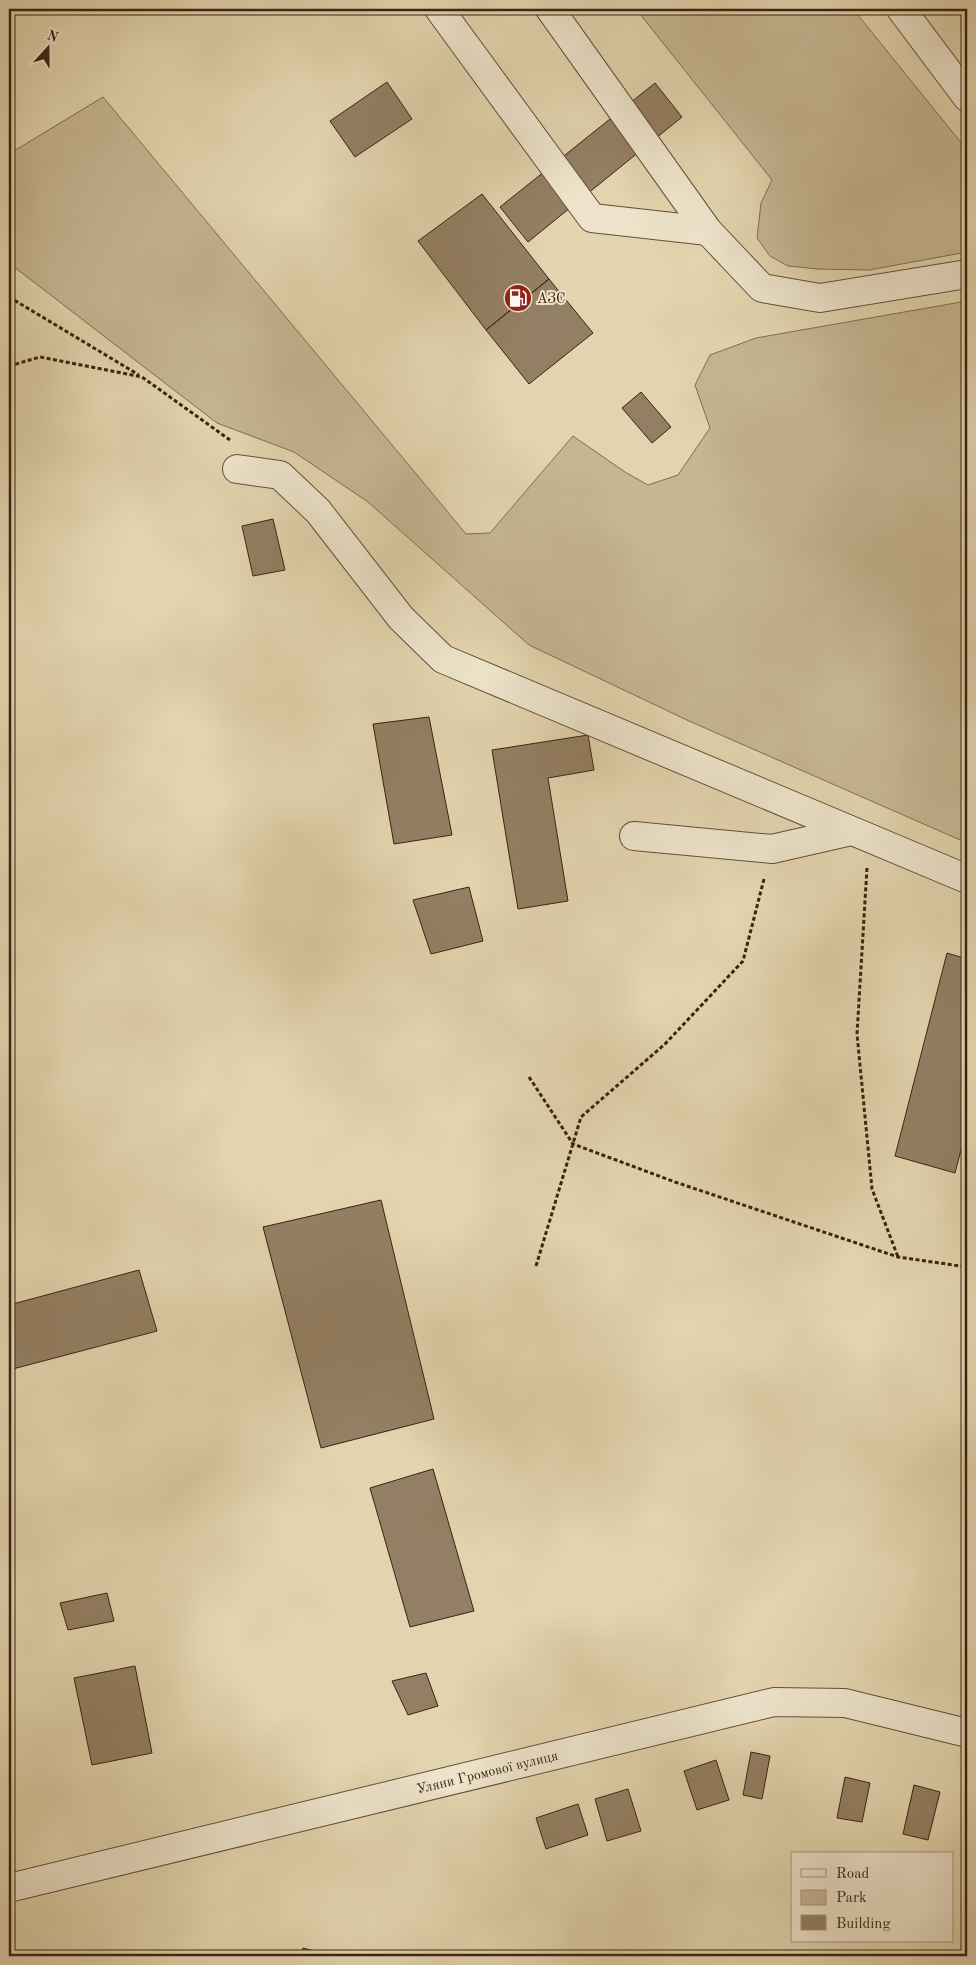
<svg xmlns="http://www.w3.org/2000/svg" width="976" height="1965" viewBox="0 0 976 1965" font-family="'Old Standard TT',serif">
<style>
.green{fill:#c6b693;stroke:#826c52}
.building{fill:#937f63;stroke:#3d2212}
.lines{fill:none;stroke-linecap:round;stroke-linejoin:round}
.minor-casing{stroke:#664e39;stroke-width:30}
.path{stroke:#3d2212;stroke-width:3;stroke-dasharray:4 2.5;stroke-linecap:butt}
.minor{stroke:#ece3ca;stroke-width:28}
.labels{text-anchor:middle;stroke-width:4;stroke-linejoin:round;paint-order:stroke}
.poi-label{font-size:14px;fill:#3d2212;stroke:#ece3ca;text-anchor:start}
.street-label{font-size:14px;fill:#3d2212;stroke:#ece3ca}
</style>
<rect width="100%" height="100%" fill="#e2d4ae"/>
<filter id="stains"><feTurbulence type="fractalNoise" baseFrequency=".004" numOctaves="4"/><feColorMatrix values="0 0 0 0 .2 0 0 0 0 .09 0 0 0 0 .02 0 0 0 .5 -.17"/></filter>
<radialGradient id="worn" r=".72"><stop offset=".6" stop-color="#630" stop-opacity="0"/><stop offset="1" stop-color="#630" stop-opacity=".3"/></radialGradient>
<path class="green" d="M636,9H853L967,150V252L869,270L818,269L788,266L770,256L757,238L761,203L772,180Z
M103,97L466,534L490,533L573,436L625,472L648,485L678,475L710,428L695,385L710,355L756,338L967,301V843L689,721L529,645L368,502L294,452L217,423L9,263V154Z"/>
<path class="building" d="M387,82L412,119L355,157L330,121Z
M655,83L682,117L528,242L500,207Z
M482,194L549,279L486,330L418,241Z
M549,279L593,333L529,384L486,330Z
M641,392L671,427L652,443L622,408Z
M273,519L285,570L253,576L242,526Z
M429,717L452,835L394,844L373,724Z
M588,735L594,770L548,778L568,901L518,909L492,750Z
M469,887L483,941L431,954L413,900Z
M947,953L967,959V1127L955,1173L895,1156Z
M381,1200L434,1419L321,1448L263,1227Z
M139,1270L157,1331L9,1370V1305Z
M433,1469L474,1611L410,1627L370,1488Z
M107,1593L114,1621L68,1630L60,1603Z
M135,1666L152,1753L92,1765L74,1678Z
M426,1673L438,1706L408,1715L392,1681Z
M751,1752L770,1756L762,1799L743,1795Z
M716,1760L729,1800L697,1810L684,1771Z
M845,1777L870,1783L862,1822L837,1818Z
M914,1785L940,1792L928,1840L903,1834Z
M628,1789L641,1831L607,1841L595,1799Z
M578,1804L588,1835L546,1849L536,1818Z
M303,1948L332,1956H301Z"/>
<g class="lines">
<defs>
<g id="minor">
<path d="M439,9L592,218L708,231"/>
<path d="M550,9L708,231L762,288L820,298L967,274"/>
<path d="M901,9L967,97"/>
<path d="M237,469L280,475L318,511L401,618L443,659L967,879"/>
<path d="M634,836L772,849L851,831"/>
<path id="s1" d="M9,1888L774,1702L845,1703L967,1733"/>
</g>
</defs>
<use href="#minor" class="minor-casing"/>
<path class="path" d="M9,297L139,375
M9,366L40,357L142,377L230,440
M867,868L857,1034L872,1189L898,1257
M529,1077L573,1144L675,1182L898,1257L967,1267
M536,1266L581,1117L665,1044L743,961L764,879"/>
<use href="#minor" class="minor"/>
</g>
<defs>
<symbol id="fuel-disc" viewBox="-11 -11 22 22"><circle r="9.5" fill="#8f2418" stroke="#ece3ca"/><path d="M-5.5-6h7V0h2V4h1.3V-2.5L3-4.5l.8-.8L6-3V5H2.5V1h-1V6h-7ZM-4.2-4.7v3.2H.2V-4.7Z" fill="#fff"/></symbol>
</defs>
<g fill-rule="evenodd">
<use href="#fuel-disc" x="502" y="282" width="32" height="32"/>
</g>
<g class="labels">
<g class="poi-label">
<text x="537" y="303">АЗС</text>
</g>
<g class="street-label">
<text dy="5" stroke="none"><textPath href="#s1" startOffset="492">Уляни Громової вулиця</textPath></text>
</g>
</g>
<rect width="976" height="1965" fill="none" stroke="#e2d4ae" stroke-width="30"/>
<rect x="10" y="10" width="956" height="1945" fill="none" stroke="#3d2212" stroke-width="2.5"/>
<rect x="15" y="15" width="946" height="1935" fill="none" stroke="#3d2212"/>
<rect x="791" y="1852" width="162" height="90" fill="#ece3ca" stroke="#a69680"/>
<rect x="801" y="1869" width="25" height="8" fill="#ece3ca" stroke="#a69680"/>
<text x="836" y="1878" font-size="15" fill="#3d2212">Road</text>
<rect x="801" y="1890" width="25" height="15" fill="#c6b693" stroke="#a69680"/>
<text x="836" y="1902" font-size="15" fill="#3d2212">Park</text>
<rect x="801" y="1915" width="25" height="15" fill="#937f63" stroke="#a69680"/>
<text x="836" y="1928" font-size="15" fill="#3d2212">Building</text>
<g transform="translate(48 48) rotate(21)" stroke="#ece3ca" stroke-width="4" paint-order="stroke">
<path d="M0-4L9 19L0 12L-9 19Z" fill="#3d2212"/>
<text y="-8" font-size="14" font-weight="bold" text-anchor="middle" fill="#3d2212">N</text>
</g>
<rect width="100%" height="100%" filter="url(#stains)"/>
<rect width="100%" height="100%" fill="url(#worn)"/>
</svg>
